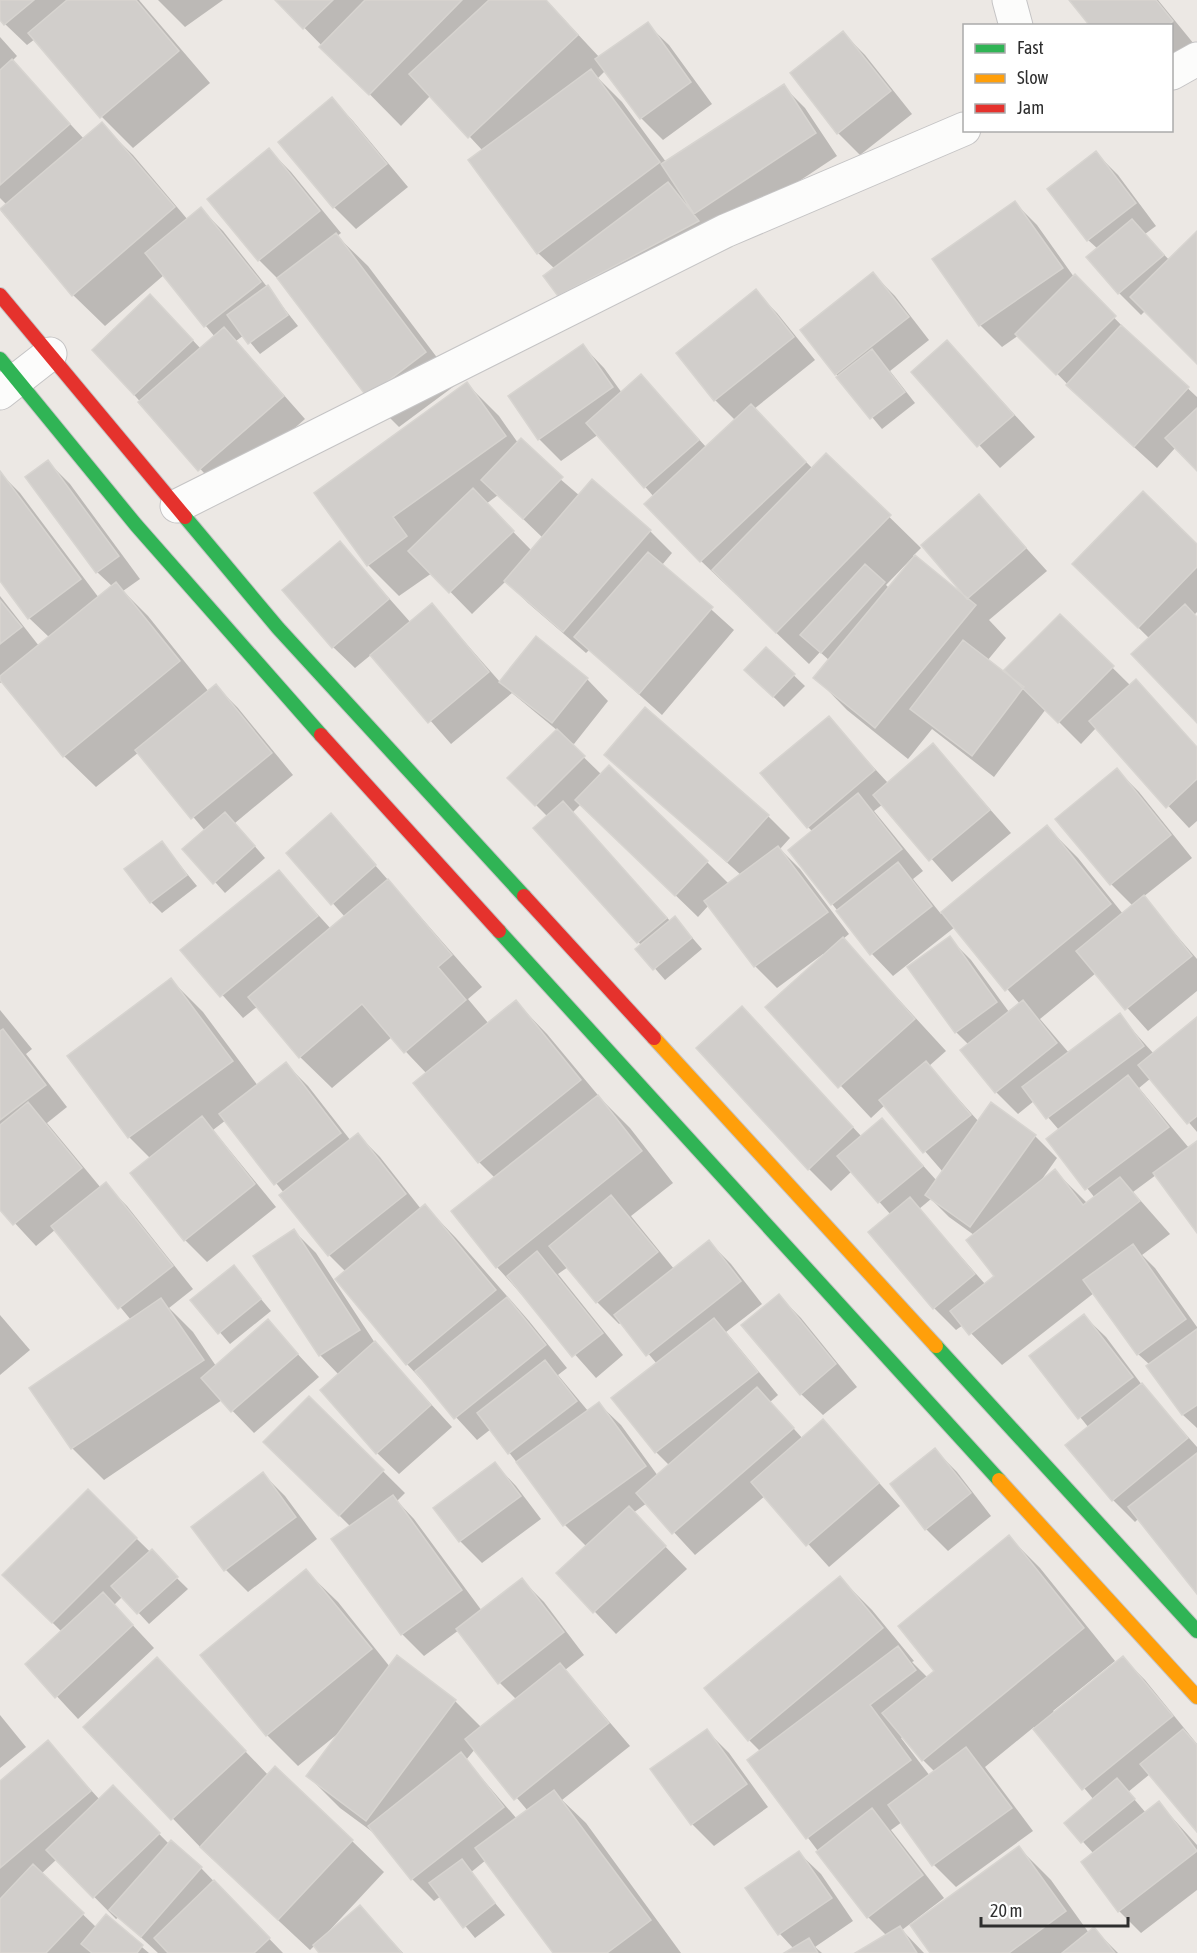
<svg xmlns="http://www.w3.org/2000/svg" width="1197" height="1953" viewBox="0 0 1197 1953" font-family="'Asap Condensed',sans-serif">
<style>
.shadow{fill:#0003;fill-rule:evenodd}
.building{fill:#d1cecb;stroke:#d7d4d0;stroke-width:1.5}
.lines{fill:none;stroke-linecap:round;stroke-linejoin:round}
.street-casing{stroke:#c5c4c5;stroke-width:35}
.fast-casing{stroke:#c5c4c5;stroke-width:16}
.slow-casing{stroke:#c5c4c5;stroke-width:16}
.jam-casing{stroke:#c5c4c5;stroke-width:16}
.street{stroke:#fcfcfb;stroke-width:33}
.fast{stroke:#30b455;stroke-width:14}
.slow{stroke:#ff9f0a;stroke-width:14}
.jam{stroke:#e5322d;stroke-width:14}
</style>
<rect width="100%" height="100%" fill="#ece8e4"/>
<path class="shadow" d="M0,0H139L210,83L133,148L102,117L35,39L27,45L5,24L0,17Z
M158,0H223L185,27Z
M277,0H546L600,58L647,24L669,45L712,104L663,140L641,118L606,70L598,78L622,102L666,162L783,86L805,108L837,156L715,237L581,317L545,277L555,269L538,253L470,160L483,151L431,95L401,126Z
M1071,0H1158L1194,44L1172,62V26H1092Z
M843,33L865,55L912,114L860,155L838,133Z
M0,37L17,56L12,61L84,139L101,124L133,155L188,220L201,209L223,231L298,326L260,354L244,335L236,341L305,419L221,492L94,350L172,318L201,349L215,337L164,275L105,326L73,295L1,211L7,205L0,198Z
M332,99L353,121L408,187L356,229L334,207L280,142Z
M269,150L291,172L341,233L337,236L368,266L457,384L399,427L368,396L281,282L259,260L209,199Z
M1096,153L1118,175L1156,226L1145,234L1170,261L1197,233V362L1146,310L1141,315L1119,293L1098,249L1088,240Z
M1015,203L1037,225L1074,277L1136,340L1197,397V469L1176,447L1157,468L1090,407L1019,335L1002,347L980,325Z
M873,274L895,296L929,340L890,371L915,403L882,429L836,374Z
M755,291L777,313L815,360L754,409L813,469L826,455L921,548L913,556L972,604L923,545L979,496L1047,571L989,620L1006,638L987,661L1013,681L1060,616L1131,686L1136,681L1197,747V821L1189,828L1096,728L1081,744L1046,709L994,777L932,729L908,759L847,710L816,678L830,661L820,652L809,664L701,561L654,497L599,434L561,461L539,439L583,346L604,368L622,393L641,376L706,447L735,420L715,400L678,353ZM912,558L913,559L889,588L886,585Z
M968,364L1035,437L1000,468L913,372Z
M467,384L499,416L518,443L580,496L592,481L650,531L672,553L662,565L734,630L662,715L589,650L586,653L528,603L506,581L472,614L432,573L399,596L368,565L316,494ZM498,495L543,538L532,551L486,504Z
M48,462L70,484L140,579L123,591L148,616L209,692L216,686L238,708L293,775L235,823L265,858L225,893L215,882L205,831L139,752L96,787L64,756L3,681L0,683V596L39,646L50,638L29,618L0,579V473L20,493L99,598L113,587L97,572L27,477Z
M340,543L411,623L432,605L500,682L587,679L608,701L574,744L567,741L602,775L707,862L729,884L741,875L606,755L768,816L790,838L780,849L800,869L849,934L843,939L946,1051L929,1066L979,1122L992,1104L1035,1136L1057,1158L1040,1182L1055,1171L1088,1204L1095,1198L1048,1139L1059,1130L1034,1101L1018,1114L996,1092L969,1045L956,1032L949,938L971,960L1009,1012L1020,1004L955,927L893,976L872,954L790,851L813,832L808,827L828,718L888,783L933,745L1011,833L952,882L883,804L874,811L923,871L913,879L941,914L1047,827L1078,858L1123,914L1133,906L1111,884L1117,770L1139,792L1192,858L1143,897L1197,959V991L1148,1031L1096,973L1040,1019L1069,1053L1119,1015L1154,1054L1197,1019V1132L1151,1078L1139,1088L1189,1148L1197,1142V1231L1156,1175L1133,1192L1170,1234L1142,1255L1155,1268L1197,1327V1428L1183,1415L1148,1367L1150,1365L1138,1354L1094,1293L1002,1365L963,1325L956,1330L934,1308L870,1232L891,1215L852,1171L831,1191L809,1169L763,1030L862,1137L882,1120L937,1181L943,1172L885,1105L871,1118L767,1007L824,956L823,954L777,988L755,966L709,905L698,917L581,804L572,813L671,922L675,918L702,949L665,980L638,949L642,946L535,828L548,817L509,778L558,731L512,693L451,744L372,654L355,668L333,647ZM931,1199L949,1217L974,1235L996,1276L985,1284L919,1209Z
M1197,547V612L1194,615L1197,618V720L1150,639L1096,586Z
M766,649L805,686L784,707L757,681Z
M331,815L482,987L468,999L489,1024L516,1002L547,1034L602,1100L630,1128L673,1183L631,1216L674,1269L709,1242L731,1264L762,1304L726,1332L778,1395L770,1402L803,1439L823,1421L900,1506L829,1567L765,1496L695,1555L647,1503L633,1513L687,1569L616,1634L558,1573L587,1547L565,1525L491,1429L477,1440L407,1364L346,1272L329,1255L284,1193L226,1120L213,1130L276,1207L207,1262L185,1240L132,1173L151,1159L129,1137L171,980L203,1012L258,1086L286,1064L308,1086L351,1141L358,1135L380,1157L421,1209L425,1206L456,1238L529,1321L567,1368L558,1375L588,1411L599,1404L621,1425L658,1476L669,1465L656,1452L657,1364L622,1322L619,1324L597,1302L568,1267L558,1274L623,1355L596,1378L497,1267L495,1178L479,1162L427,1074L392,1037L332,1088L300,1057L258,1006L243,1018L182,950L279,872L331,929L345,917L288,853Z
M162,843L197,886L162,913L151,902Z
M0,1010L32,1049L26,1054L67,1107L47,1123L101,1188L105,1184L127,1206L193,1289L169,1308L193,1332L216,1366L268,1322L319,1377L254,1433L222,1400L104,1480L72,1448L31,1389L131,1320L56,1229L36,1246L0,1207Z
M294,1231L316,1253L375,1343L452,1427L399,1474L377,1453L339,1375L320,1355Z
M234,1267L271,1311L230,1344L193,1301Z
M779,1296L801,1318L857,1387L823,1415L801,1394Z
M0,1315L30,1350L0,1375Z
M1084,1316L1106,1337L1142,1385L1197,1447V1592L1139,1518L1135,1522L1113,1500L1089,1428L1031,1356Z
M309,1398L405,1493L397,1501L414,1519L482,1611L522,1580L544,1602L584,1655L565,1670L630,1746L562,1800L586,1823L681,1953H554L486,1860L470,1873L505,1915L475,1938L441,1896L434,1901L412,1879L378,1836L340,1808L308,1776L340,1732L298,1766L267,1735L306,1571L338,1602L390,1667L397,1657L455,1701L482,1728L517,1700L500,1683L459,1630L424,1656L402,1634L351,1527L265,1442ZM475,1749L528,1811L517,1819L466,1760Z
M935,1450L957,1472L991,1516L948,1551L926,1529Z
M495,1464L516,1486L541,1519L482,1563L460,1541L435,1508Z
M263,1474L285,1496L317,1539L248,1592L226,1570Z
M88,1491L188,1589L149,1624L123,1596L114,1605L154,1648L78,1719L27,1664L62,1632L4,1575Z
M1009,1537L1040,1568L1115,1661L1053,1711L1055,1713L1123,1658L1145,1680L1197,1744V1829L1150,1774L1128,1792L1146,1813L1159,1803L1197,1845V1890L1141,1933L1119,1911L1083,1862L1094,1854L1066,1823L1094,1800L1034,1727L985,1767L1033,1831L956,1887L934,1865L902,1822L891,1830L944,1898L902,1930L924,1953H858L887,1936L868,1917L749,1760L760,1751L749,1740L840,1578L872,1610L914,1661L912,1662L928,1678L936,1672ZM903,1737L923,1760L935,1772L930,1776L901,1738Z
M157,1659L269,1776L352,1841L384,1872L328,1932L329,1933L360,1907L403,1953H321L315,1945L310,1950L204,1851L85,1727Z
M0,1715L26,1747L0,1768Z
M707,1731L729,1753L768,1807L714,1846L692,1824L652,1770Z
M48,1743L100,1800L113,1787L169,1844L171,1842L201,1868L283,1953H158L119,1917L116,1919L57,1859L41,1874L97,1928L106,1917L149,1953H0V1783Z
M1019,1848L1051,1880L1089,1933L1094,1929L1118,1953H932Z
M799,1853L821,1874L853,1921L815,1947L822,1953H787L794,1949L780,1934L747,1889Z"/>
<path class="building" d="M0,0H34L4,25L0,20Z
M67,0H136L179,51L100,118L28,33Z
M275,0H333L303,29Z
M365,0H462L369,95L319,47Z
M489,0H546L578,35L468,138L409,74Z
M1069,0H1156L1173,21L1168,26H1090Z
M648,22L691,82L640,119L595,59Z
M843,31L891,91L837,134L790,73Z
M12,59L70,124L0,185V70Z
M591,69L660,162L537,254L468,160Z
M784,84L816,133L694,214L661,164Z
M332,97L387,164L333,208L278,142Z
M102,122L175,207L72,296L0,209Z
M269,148L320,211L258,261L207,199Z
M1096,151L1136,203L1087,241L1047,189Z
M668,182L699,221L558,296L543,276Z
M1015,201L1063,268L979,326L932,259Z
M201,207L261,282L204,327L145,253Z
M1132,219L1164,255L1118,294L1086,257Z
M1197,231V364L1130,297Z
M336,233L426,352L367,397L277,278Z
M873,272L909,317L835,375L800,330Z
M1075,274L1116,316L1056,375L1015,334Z
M268,285L288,315L248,344L227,315Z
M756,289L794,337L714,401L676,353Z
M150,294L193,340L134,395L92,350Z
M1121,325L1189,387L1134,447L1066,385Z
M224,327L284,396L198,471L138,402Z
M947,340L1014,415L977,447L911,372Z
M583,344L613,387L538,440L508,396Z
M872,349L905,392L870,419L836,377Z
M641,374L699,440L644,488L586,423Z
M467,382L506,436L393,517L407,536L367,566L314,493Z
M751,404L806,462L700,562L644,504Z
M1197,408V471L1165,438Z
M521,438L563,477L523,519L481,480Z
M826,453L891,515L776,633L712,570Z
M48,460L119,556L96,573L25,477Z
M0,471L81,579L28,619L0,581Z
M592,479L651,530L563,632L504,581Z
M473,488L514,531L449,593L408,551Z
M1143,491L1197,544V567L1138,628L1072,564Z
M979,494L1026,548L967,599L921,545Z
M340,541L389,599L332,648L282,590Z
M648,552L713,607L639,694L574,637Z
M915,555L976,605L875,728L813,678Z
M865,564L885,582L821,653L800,635Z
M116,582L180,661L63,757L0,680V676Z
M0,600L22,627L0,644Z
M432,603L489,672L428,723L370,655Z
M1185,604L1197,617V723L1131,654Z
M1060,614L1114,666L1058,723L1004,670Z
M536,636L588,678L552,723L499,682Z
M963,640L1024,687L972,756L910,709Z
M766,647L795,674L773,697L744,670Z
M1136,679L1197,747V779L1166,808L1089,721Z
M216,684L272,753L191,819L135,750Z
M645,707L769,815L727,862L604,755Z
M829,716L875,770L807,828L760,773Z
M557,729L585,756L535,806L507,778Z
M933,743L990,810L929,861L873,795Z
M609,765L708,861L675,896L575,800Z
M1117,768L1171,835L1110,885L1055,819Z
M858,793L902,849L831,905L788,850Z
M563,801L667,918L637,943L533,828Z
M225,812L255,846L213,884L182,849Z
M331,813L376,865L331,905L286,853Z
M1047,825L1111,904L1005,991L941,912Z
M162,841L187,875L150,903L124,869Z
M778,846L828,912L754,967L704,901Z
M898,862L932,906L870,955L836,911Z
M279,870L318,916L220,997L180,950Z
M388,879L452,955L438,967L466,1000L404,1053L362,1004L299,1058L248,997Z
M1144,895L1192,956L1125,1010L1076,951Z
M675,916L692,938L653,970L635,949Z
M950,936L997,1002L955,1033L907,967Z
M843,937L915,1019L838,1088L765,1007Z
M171,978L233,1061L128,1138L67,1056Z
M516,1000L581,1080L478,1163L413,1083Z
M1023,1000L1057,1043L995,1093L960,1050Z
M742,1006L853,1127L808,1170L696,1048Z
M1120,1013L1144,1046L1046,1119L1022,1087Z
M1197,1017V1116L1187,1124L1138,1065Z
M3,1029L46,1085L0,1120V1031Z
M926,1061L971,1115L923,1153L879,1100Z
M286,1062L341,1133L274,1185L219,1114Z
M1128,1075L1169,1127L1085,1190L1046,1139Z
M598,1095L642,1151L496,1268L451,1211Z
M28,1102L82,1168L13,1225L0,1210V1125Z
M991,1102L1036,1135L970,1227L925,1195Z
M202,1116L255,1184L184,1241L130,1173Z
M882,1118L923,1166L878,1203L837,1156Z
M358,1133L406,1194L328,1256L279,1195Z
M1197,1141V1233L1153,1173Z
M1055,1169L1083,1205L1120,1177L1140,1201L969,1335L950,1311L994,1276L966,1240Z
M106,1182L173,1266L118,1309L51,1226Z
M611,1195L658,1252L596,1303L549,1246Z
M910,1197L975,1274L933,1309L868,1232Z
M425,1204L496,1290L406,1365L335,1279Z
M294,1229L360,1330L319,1356L253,1256Z
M709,1240L741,1281L646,1356L614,1315Z
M1133,1244L1186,1319L1137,1355L1083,1280Z
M537,1251L603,1333L572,1357L507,1276Z
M234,1265L261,1299L218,1334L190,1300Z
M779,1294L836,1364L800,1395L741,1325Z
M507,1297L546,1345L454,1419L415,1371Z
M161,1298L204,1360L71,1449L29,1388Z
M1084,1314L1133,1377L1078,1419L1029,1356Z
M714,1318L758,1372L655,1453L611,1398Z
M268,1319L298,1354L231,1412L201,1378Z
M1197,1329V1405L1182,1415L1146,1366Z
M375,1341L431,1405L376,1454L320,1390Z
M545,1360L577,1401L508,1454L477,1413Z
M1142,1383L1188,1438L1112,1501L1065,1445Z
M757,1387L794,1428L672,1534L636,1493Z
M309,1396L384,1470L339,1516L263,1442Z
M599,1402L646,1466L563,1526L516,1462Z
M823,1419L879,1483L806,1546L751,1482Z
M935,1448L971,1493L925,1530L890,1484Z
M1197,1453V1594L1128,1507Z
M495,1462L521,1496L459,1542L433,1508Z
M263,1472L296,1517L224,1571L191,1527Z
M88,1489L137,1538L52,1623L2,1575Z
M393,1495L462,1590L401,1635L331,1539Z
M629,1506L666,1546L593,1613L556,1573Z
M1009,1535L1084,1628L922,1761L882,1713L934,1671L898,1626Z
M152,1549L178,1577L137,1614L111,1586Z
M306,1569L372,1649L266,1736L200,1655Z
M840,1576L883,1628L748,1741L704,1688Z
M522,1578L564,1632L498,1684L456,1629Z
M103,1592L133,1625L55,1698L25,1664Z
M898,1646L916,1670L870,1705L911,1760L806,1839L747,1760Z
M397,1655L456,1700L366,1821L306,1776Z
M1123,1656L1173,1716L1082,1790L1033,1729Z
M157,1657L246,1751L171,1820L83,1727Z
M560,1663L609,1723L514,1800L465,1739Z
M707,1729L747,1784L691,1825L650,1769Z
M1183,1729L1197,1745V1832L1140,1764Z
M48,1740L91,1791L0,1868V1781Z
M966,1747L1012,1808L932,1866L888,1805Z
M461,1752L504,1807L411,1880L368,1826Z
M275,1766L353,1840L278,1920L200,1847Z
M1117,1778L1135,1799L1081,1843L1064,1823Z
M113,1785L160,1833L93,1898L46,1850Z
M554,1790L651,1920L607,1953H553L475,1848Z
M1159,1801L1197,1851L1118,1912L1081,1862Z
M872,1808L923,1875L867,1918L816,1852Z
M171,1840L202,1867L141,1937L109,1910Z
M1019,1846L1066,1911L1009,1953H930L910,1925Z
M799,1851L832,1898L778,1935L745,1888Z
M462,1859L495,1903L463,1928L429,1883Z
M33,1864L84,1913L46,1953H0V1899Z
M214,1880L270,1938L254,1953H168L154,1938Z
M360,1905L402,1953H319L313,1945Z
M106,1914L143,1945L137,1953H92L81,1944Z
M900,1926L917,1953H855Z
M1094,1927L1115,1953H1062Z
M809,1938L818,1953H784Z"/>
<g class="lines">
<defs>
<path id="street" d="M1009,0L1016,26
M1172,73L1197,59
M0,393L50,354
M177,506L725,231L964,129"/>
<path id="fast" d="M0,359L136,525L321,735
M185,517L278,628L524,896
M499,931L999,1480
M936,1346L1197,1631"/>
<path id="slow" d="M654,1038L936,1346
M999,1480L1197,1697"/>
<path id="jam" d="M0,295L185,517
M321,735L499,931
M524,896L654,1038"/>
</defs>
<use href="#street" class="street-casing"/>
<use href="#fast" class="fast-casing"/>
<use href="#slow" class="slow-casing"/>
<use href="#jam" class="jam-casing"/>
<use href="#street" class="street"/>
<use href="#fast" class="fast"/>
<use href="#slow" class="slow"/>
<use href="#jam" class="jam"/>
</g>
<rect x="963" y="24" width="210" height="108" fill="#ffffff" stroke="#ababab" stroke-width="1.5"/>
<rect x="975" y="44" width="30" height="9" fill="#30b455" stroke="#ababab" stroke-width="1.5"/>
<text x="1017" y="54" font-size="18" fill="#2e2e2e">Fast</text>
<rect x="975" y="74" width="30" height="9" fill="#ff9f0a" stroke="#ababab" stroke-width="1.5"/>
<text x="1017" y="84" font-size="18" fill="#2e2e2e">Slow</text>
<rect x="975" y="104" width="30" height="9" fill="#e5322d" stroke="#ababab" stroke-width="1.5"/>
<text x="1017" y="114" font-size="18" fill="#2e2e2e">Jam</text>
<path d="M981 1917v9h147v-9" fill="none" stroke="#2e2e2e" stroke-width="3"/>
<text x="990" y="1917" font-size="18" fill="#2e2e2e" stroke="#ffffff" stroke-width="4.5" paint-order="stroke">20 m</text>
</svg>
